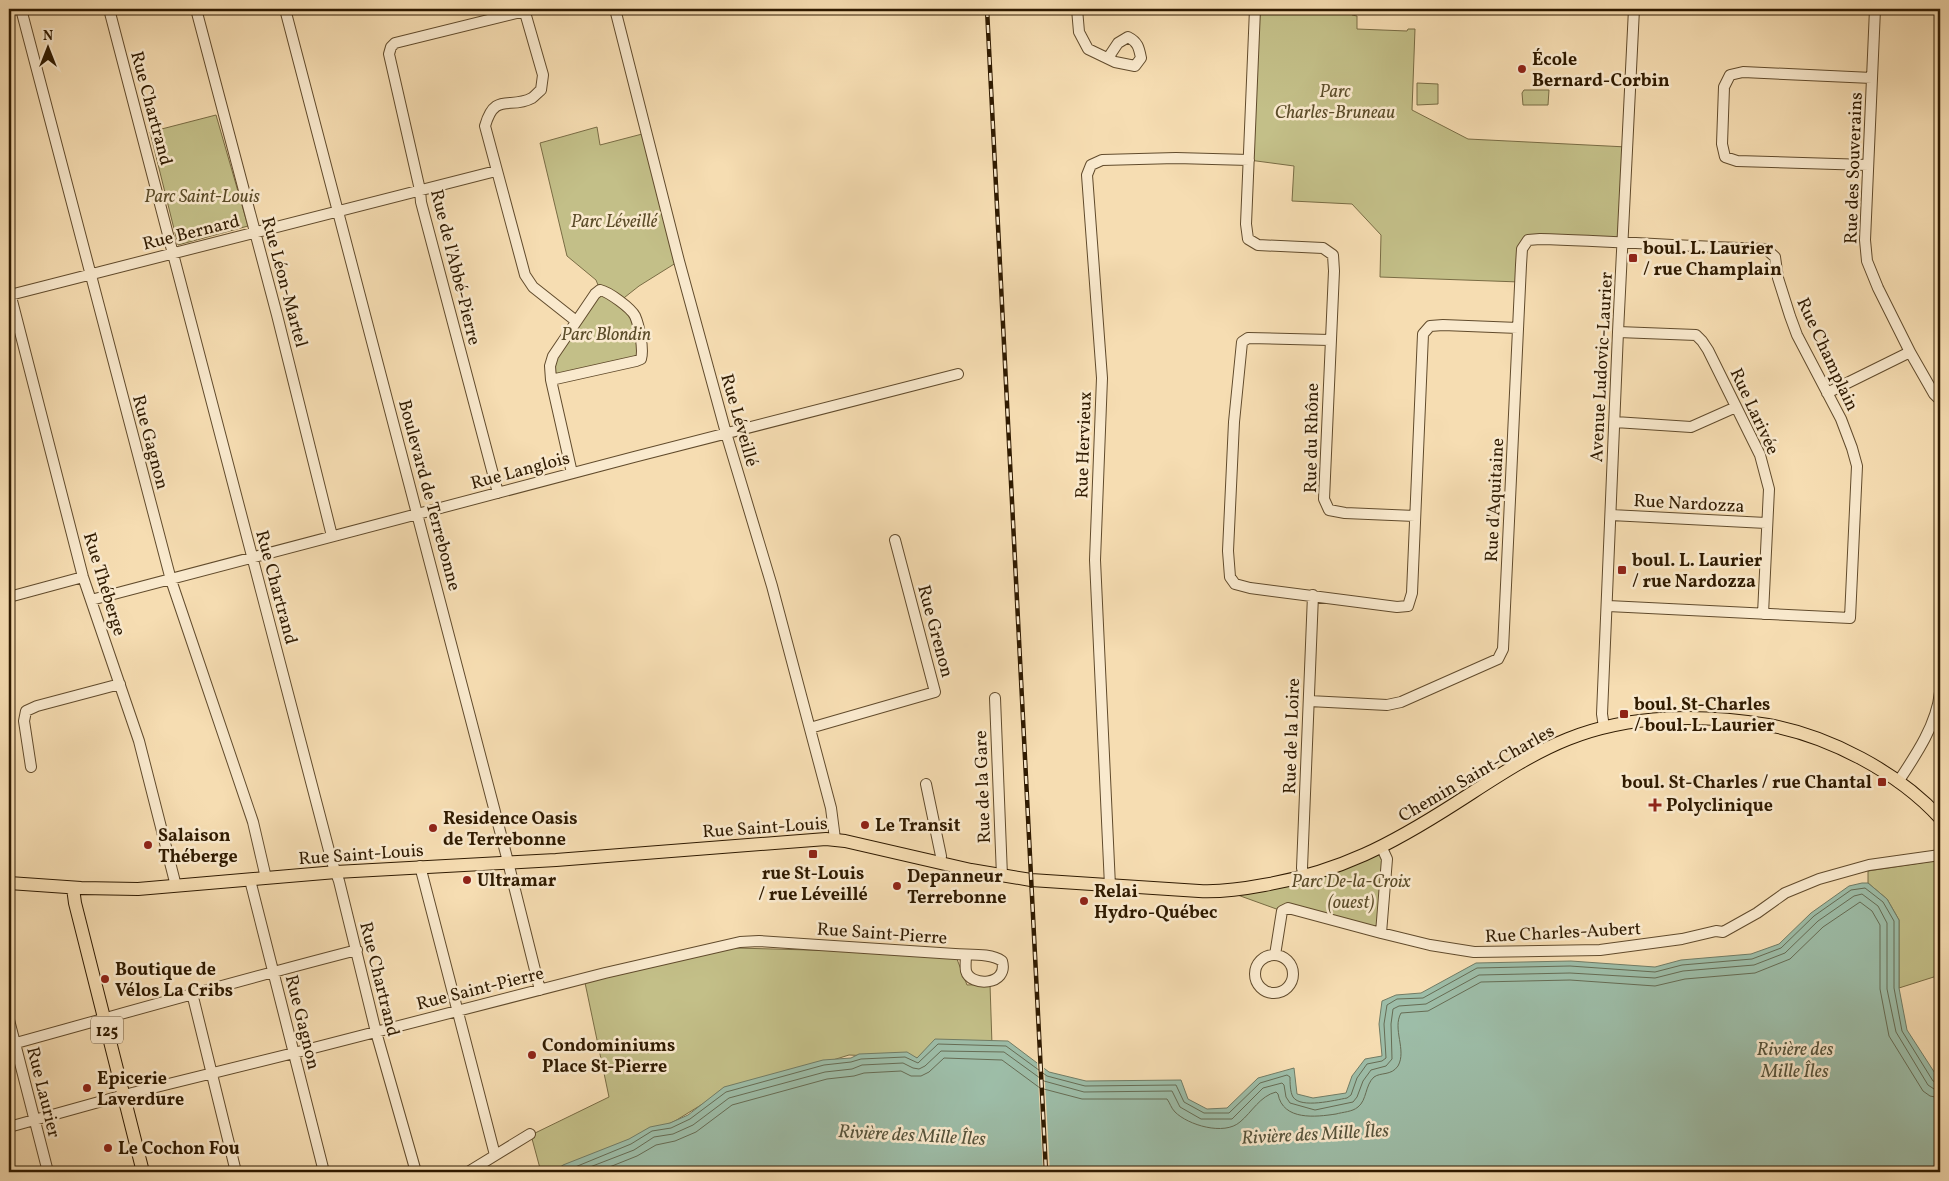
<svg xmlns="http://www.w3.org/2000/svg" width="1949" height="1181" viewBox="0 0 1949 1181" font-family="Vollkorn,serif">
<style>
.green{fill:#c3bf88;stroke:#796c44}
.water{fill:#9dbda8;stroke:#717c65}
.pier{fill:#f6ddb2}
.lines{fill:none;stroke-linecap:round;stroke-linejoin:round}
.shore{stroke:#666c54;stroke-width:1}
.minor-casing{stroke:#614b2c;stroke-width:12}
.major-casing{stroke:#2f1a00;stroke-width:14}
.minor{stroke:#f9e9cd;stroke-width:10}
.major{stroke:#f6ddb2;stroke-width:12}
.rail-casing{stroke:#2f1a00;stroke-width:4.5}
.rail{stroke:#f9e9cd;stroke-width:2.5;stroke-dasharray:8;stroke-linecap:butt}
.poi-dot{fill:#8f2418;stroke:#f9e9cd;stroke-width:2}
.labels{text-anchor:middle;stroke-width:5;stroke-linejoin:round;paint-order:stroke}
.shield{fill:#f9e9cd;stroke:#6c583e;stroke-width:1}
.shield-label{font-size:16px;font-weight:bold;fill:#2f1a00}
.poi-label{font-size:18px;font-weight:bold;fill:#2f1a00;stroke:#f9e9cd;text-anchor:start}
.park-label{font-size:18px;font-style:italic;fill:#5b4c29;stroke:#f9e9cd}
.street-label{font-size:18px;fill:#2f1a00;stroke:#f9e9cd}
.water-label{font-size:19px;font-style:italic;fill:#56533b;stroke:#f9e9cd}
</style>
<rect width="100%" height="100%" fill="#f6ddb2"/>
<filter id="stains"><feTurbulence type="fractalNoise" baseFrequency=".004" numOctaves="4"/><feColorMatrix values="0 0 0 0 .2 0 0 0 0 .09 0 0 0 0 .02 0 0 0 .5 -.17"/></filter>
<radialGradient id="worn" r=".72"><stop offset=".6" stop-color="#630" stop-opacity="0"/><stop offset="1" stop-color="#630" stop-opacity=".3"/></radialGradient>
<path class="green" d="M1255,9H1352V15L1357,16V29L1407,31L1408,29H1415L1412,110L1468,139L1627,147L1624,242L1528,240L1520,282L1380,277L1381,235L1352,204L1292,201L1294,166L1249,160Z
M1417,83L1438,84V104L1417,105Z
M1524,90H1549L1548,105H1523L1522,93Z
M216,115L248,226L178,245L150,132Z
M597,127L600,145L646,133L679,261L639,286L620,301L635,314L641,359L551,380L550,366L600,290L596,280L567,256L540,143Z
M1381,844L1385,862L1381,933L1282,911L1221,889L1274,884Z
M1940,860V975L1899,988V920L1887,899L1868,883V871Z
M736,948L955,954L967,985L990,984L992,1045L923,1052L917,1058L849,1055L714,1097L675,1121L558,1172H541L531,1135L609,1097L584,978Z"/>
<path class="water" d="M1862,883H1868L1887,899L1899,920V988L1907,1030L1940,1081V1172H554L563,1165L629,1139L650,1127L670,1123L688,1115L724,1087L823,1060L851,1058L859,1054L907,1052L917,1058L935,1039L1008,1041L1049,1072L1086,1081L1181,1080L1188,1099L1207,1109L1227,1108L1258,1078L1294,1068L1297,1094L1313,1098L1346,1093L1352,1076L1365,1059L1382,1056L1379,1024L1382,1001L1396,995L1421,993L1476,963L1571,961L1655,967L1681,960L1751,954L1779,944L1811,913L1849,886Z"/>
<path class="pier" d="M1037,1060L1044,1065L1050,1172H1043Z"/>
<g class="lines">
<path class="shore" d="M563,1172L631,1144L652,1131L671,1128L690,1119L726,1092L824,1065L851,1062L861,1059L905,1057L918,1063L938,1044L1006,1046L1047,1076L1085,1086L1176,1085L1184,1102L1204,1113H1229L1260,1083L1287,1075L1290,1077C1290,1082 1290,1092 1293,1097C1301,1109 1335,1100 1347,1098L1351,1095L1357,1078L1367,1064L1382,1061L1386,1058L1384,1024L1387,1005L1397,999L1423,998L1477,968L1570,966L1655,972L1682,965L1752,959L1781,948L1814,916L1851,890L1865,888L1883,902L1894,921V988L1902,1031L1933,1081L1940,1084
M577,1172L634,1150L654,1137L673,1134L693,1125L729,1098L825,1072L852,1069L862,1065L903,1063L913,1068L919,1069L925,1066L941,1051L1004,1052L1044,1081L1084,1092L1172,1091L1180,1107L1201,1119H1232L1263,1088L1282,1083L1284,1085L1286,1097L1290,1103L1315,1110L1353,1102L1357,1097L1363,1081L1371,1070L1386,1066L1392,1059L1391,1024L1393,1009L1399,1006L1426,1004L1479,975L1570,973L1655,978L1683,971L1754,965L1785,953L1818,921L1854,896L1862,894L1878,906L1887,923V989L1896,1032L1928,1085L1934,1089L1940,1091
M597,1172L637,1156L656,1145L675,1141L696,1132L732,1105L827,1079L854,1076L864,1073L901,1071L911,1076H921L929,1072L944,1058L1002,1060L1040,1088L1082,1099H1167C1170,1103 1171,1108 1175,1112C1188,1125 1224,1136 1240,1122C1252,1112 1260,1096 1276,1092L1278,1094C1283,1121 1316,1117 1336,1114C1343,1112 1352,1112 1358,1107C1367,1100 1365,1085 1374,1077C1381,1072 1391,1076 1398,1066C1407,1050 1392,1029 1401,1013L1428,1011L1481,982L1570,980L1655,986L1685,979L1755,973L1790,959L1823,927L1860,902L1872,911L1880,925V989L1889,1036L1923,1091L1930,1096L1940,1098"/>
<defs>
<path id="minor" d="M21,9L171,580L253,822L266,878
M109,9L332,862L339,881L376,1032L416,1172
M196,9L277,315L332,536
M285,9L506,854L540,990
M524,9L543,75L541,90C538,92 535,96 532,98C510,110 495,91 485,126L525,275L533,287L576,321
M615,9L679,261L726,433L772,586L831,808L835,839
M1077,9L1079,32L1088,49L1115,62L1135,66L1141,58C1139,48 1138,42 1128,37L1118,43L1108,58
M1255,9L1246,224L1248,239L1258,245L1323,248L1333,255L1334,271L1324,499L1329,510L1345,513L1415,516
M1875,9L1865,240L1867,261L1878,288L1910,352L1934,394L1940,400
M1868,165L1737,161L1725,157L1722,144L1724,87L1730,75L1743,72L1872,78
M9,289L83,577L139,741L176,886
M10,295C172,253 334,211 496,171
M1618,332L1696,335L1702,341L1708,350L1760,455L1769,489L1763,614
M1330,340L1248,338L1242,342L1234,422L1228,551L1230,577L1235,584L1250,588L1397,607L1408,606L1412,593L1423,334L1430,326L1443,325L1518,328
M551,380L636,361L641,359C644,349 639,325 635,316C631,308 609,292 600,290L595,294L553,356L550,366L551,380L572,473
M1827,393L1910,352
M1615,422L1691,427L1736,407
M498,493L421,202L420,190L389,54L391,47L395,43L525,11
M1611,515L1766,523
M9,597L83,577
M91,600L634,457L958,374
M995,698L1002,876
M1309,701L1387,705L1401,702L1498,659L1503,649L1521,265L1522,249L1528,240L1540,239C1616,241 1691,247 1766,249L1775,257L1778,278L1790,316L1797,335L1841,419L1852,448L1857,466L1850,618L1608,606
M1604,727L1602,714L1618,332L1634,9
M810,728L935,692L895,540
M31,767L24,721L26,711L37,706L120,684
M1898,782C1916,755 1937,724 1940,692
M926,784L941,856L940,863
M420,866L495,1155
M1304,877L1302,868L1313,595
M250,880L324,1172
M1110,886L1095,560L1102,378L1087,175L1091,165L1102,160L1176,158L1249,160
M1381,933L1387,859L1382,848
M1275,955L1282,911L1288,908L1381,933L1430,945L1474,952L1600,950L1682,939L1716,931L1723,932L1757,913L1785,893L1819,879L1869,865L1940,855
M1255 974a19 19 0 1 1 38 0a19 19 0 1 1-38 0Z
M192,993L236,1172
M9,1020L48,1172
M9,1045C125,1013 240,980 357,950
M9,1127L124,1095L294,1053L605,973L740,942L759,941L955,954C970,955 991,953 1002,961C1009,986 970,987 966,971C965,966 966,960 966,955
M468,1172L530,1134"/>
<path id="major" d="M9,883L81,888L138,889L336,872L556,860L826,839L845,841L971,870L1031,880L1199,891C1221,892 1243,889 1264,885C1340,872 1392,844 1456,803C1492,780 1528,755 1568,739C1630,714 1703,714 1768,725C1829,736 1898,772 1940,818
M73,888L75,903L143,1172"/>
</defs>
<use href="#minor" class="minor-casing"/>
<use href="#major" class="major-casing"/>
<use href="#minor" class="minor"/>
<use href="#major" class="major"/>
<defs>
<path id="rail" d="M987,9L1046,1172"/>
</defs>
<use href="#rail" class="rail-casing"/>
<use href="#rail" class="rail"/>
</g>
<g class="poi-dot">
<circle cx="1522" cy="69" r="5"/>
<rect x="1628" y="253" width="10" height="10" rx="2.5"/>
<rect x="1617" y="565" width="10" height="10" rx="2.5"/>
<rect x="1619" y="709" width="10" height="10" rx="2.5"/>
<rect x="1877" y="777" width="10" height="10" rx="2.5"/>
<path d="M1652.5 797.5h5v5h5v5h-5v5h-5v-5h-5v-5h5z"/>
<circle cx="865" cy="825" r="5"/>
<circle cx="433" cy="828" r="5"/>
<circle cx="148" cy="845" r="5"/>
<rect x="808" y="849" width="10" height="10" rx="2.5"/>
<circle cx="467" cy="880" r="5"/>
<circle cx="897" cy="886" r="5"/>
<circle cx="1084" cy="901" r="5"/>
<circle cx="105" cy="979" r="5"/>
<circle cx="532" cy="1055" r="5"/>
<circle cx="87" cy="1088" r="5"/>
<circle cx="108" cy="1148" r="5"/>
</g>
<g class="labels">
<rect class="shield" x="91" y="1016.5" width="32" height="27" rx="4"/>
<g class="shield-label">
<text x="107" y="1036">125</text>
</g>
<g class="poi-label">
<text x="1532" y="65">École<tspan x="1532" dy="21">Bernard-Corbin</tspan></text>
<text x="1643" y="254">boul. L. Laurier<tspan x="1643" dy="21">/ rue Champlain</tspan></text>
<text x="1632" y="566">boul. L. Laurier<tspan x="1632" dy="21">/ rue Nardozza</tspan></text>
<text x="1634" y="710">boul. St-Charles<tspan x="1634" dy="21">/ boul. L. Laurier</tspan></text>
<text x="1872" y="788" text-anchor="end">boul. St-Charles / rue Chantal</text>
<text x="1666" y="811">Polyclinique</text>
<text x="443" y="824">Residence Oasis<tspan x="443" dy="21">de Terrebonne</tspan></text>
<text x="875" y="831">Le Transit</text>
<text x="158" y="841">Salaison<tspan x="158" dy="21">Théberge</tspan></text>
<text x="813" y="879" text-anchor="middle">rue St-Louis<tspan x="813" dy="21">/ rue Léveillé</tspan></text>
<text x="907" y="882">Depanneur<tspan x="907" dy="21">Terrebonne</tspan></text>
<text x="477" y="886">Ultramar</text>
<text x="1094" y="897">Relai<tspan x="1094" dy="21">Hydro-Québec</tspan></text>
<text x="115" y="975">Boutique de<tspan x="115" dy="21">Vélos La Cribs</tspan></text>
<text x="542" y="1051">Condominiums<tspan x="542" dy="21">Place St-Pierre</tspan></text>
<text x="97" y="1084">Epicerie<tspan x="97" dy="21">Laverdure</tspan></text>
<text x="118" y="1154">Le Cochon Fou</text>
</g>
<g class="park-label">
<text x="1335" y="97">Parc<tspan x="1335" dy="21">Charles-Bruneau</tspan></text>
<text x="202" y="202">Parc Saint-Louis</text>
<text x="614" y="227">Parc Léveillé</text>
<text x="606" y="340">Parc Blondin</text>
<text x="1351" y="887">Parc De-la-Croix<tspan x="1351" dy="21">(ouest)</tspan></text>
</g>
<g class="street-label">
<text transform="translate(152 108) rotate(75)" y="6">Rue Chartrand</text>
<text transform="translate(1853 168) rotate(-88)" y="6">Rue des Souverains</text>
<text transform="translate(191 232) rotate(-14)" y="6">Rue Bernard</text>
<text transform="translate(456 267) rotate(76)" y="6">Rue de l'Abbé-Pierre</text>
<text transform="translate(285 282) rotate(75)" y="6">Rue Léon-Martel</text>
<text transform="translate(1828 354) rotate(65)" y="6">Rue Champlain</text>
<text transform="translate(1601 367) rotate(-87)" y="6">Avenue Ludovic-Laurier</text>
<text transform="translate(1755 411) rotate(65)" y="6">Rue Larivée</text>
<text transform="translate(740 420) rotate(74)" y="6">Rue Léveillé</text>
<text transform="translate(1311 438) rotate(-89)" y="6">Rue du Rhône</text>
<text transform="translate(151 442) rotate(75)" y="6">Rue Gagnon</text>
<text transform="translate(1083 445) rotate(-88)" y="6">Rue Hervieux</text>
<text transform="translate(520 470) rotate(-15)" y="6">Rue Langlois</text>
<text transform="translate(430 495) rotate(75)" y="6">Boulevard de Terrebonne</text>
<text transform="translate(1494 500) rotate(-87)" y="6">Rue d'Aquitaine</text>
<text transform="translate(1689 503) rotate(3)" y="6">Rue Nardozza</text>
<text transform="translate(105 584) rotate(73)" y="6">Rue Théberge</text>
<text transform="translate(277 587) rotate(75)" y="6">Rue Chartrand</text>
<text transform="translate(936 631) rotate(75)" y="6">Rue Grenon</text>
<text transform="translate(1291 736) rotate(-88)" y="6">Rue de la Loire</text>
<text transform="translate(1476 773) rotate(-30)" y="6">Chemin Saint-Charles</text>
<text transform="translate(982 787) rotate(-92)" y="6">Rue de la Gare</text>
<text transform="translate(765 827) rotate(-4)" y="6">Rue Saint-Louis</text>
<text transform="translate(361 854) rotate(-4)" y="6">Rue Saint-Louis</text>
<text transform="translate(1563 932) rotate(-3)" y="6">Rue Charles-Aubert</text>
<text transform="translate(882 933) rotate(4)" y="6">Rue Saint-Pierre</text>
<text transform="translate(380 979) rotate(76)" y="6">Rue Chartrand</text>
<text transform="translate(480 988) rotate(-14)" y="6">Rue Saint-Pierre</text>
<text transform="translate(303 1022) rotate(76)" y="6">Rue Gagnon</text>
<text transform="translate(44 1092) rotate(76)" y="6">Rue Laurier</text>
</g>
<g class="water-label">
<text x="1795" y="1055">Rivière des<tspan x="1795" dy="22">Mille Îles</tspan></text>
<text transform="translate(1315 1133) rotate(-3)" y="7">Rivière des Mille Îles</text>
<text transform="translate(912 1134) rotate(3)" y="7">Rivière des Mille Îles</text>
</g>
</g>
<rect width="1949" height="1181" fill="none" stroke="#f6ddb2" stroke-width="30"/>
<rect x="10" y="10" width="1929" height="1161" fill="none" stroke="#2f1a00" stroke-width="2.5"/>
<rect x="15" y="15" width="1919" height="1151" fill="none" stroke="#2f1a00"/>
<g transform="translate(48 48)" stroke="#f9e9cd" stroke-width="4" paint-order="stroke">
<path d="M0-4L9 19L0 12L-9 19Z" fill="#2f1a00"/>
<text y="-8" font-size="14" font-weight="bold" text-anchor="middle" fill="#2f1a00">N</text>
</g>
<rect width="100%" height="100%" filter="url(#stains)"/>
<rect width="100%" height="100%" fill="url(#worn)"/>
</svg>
